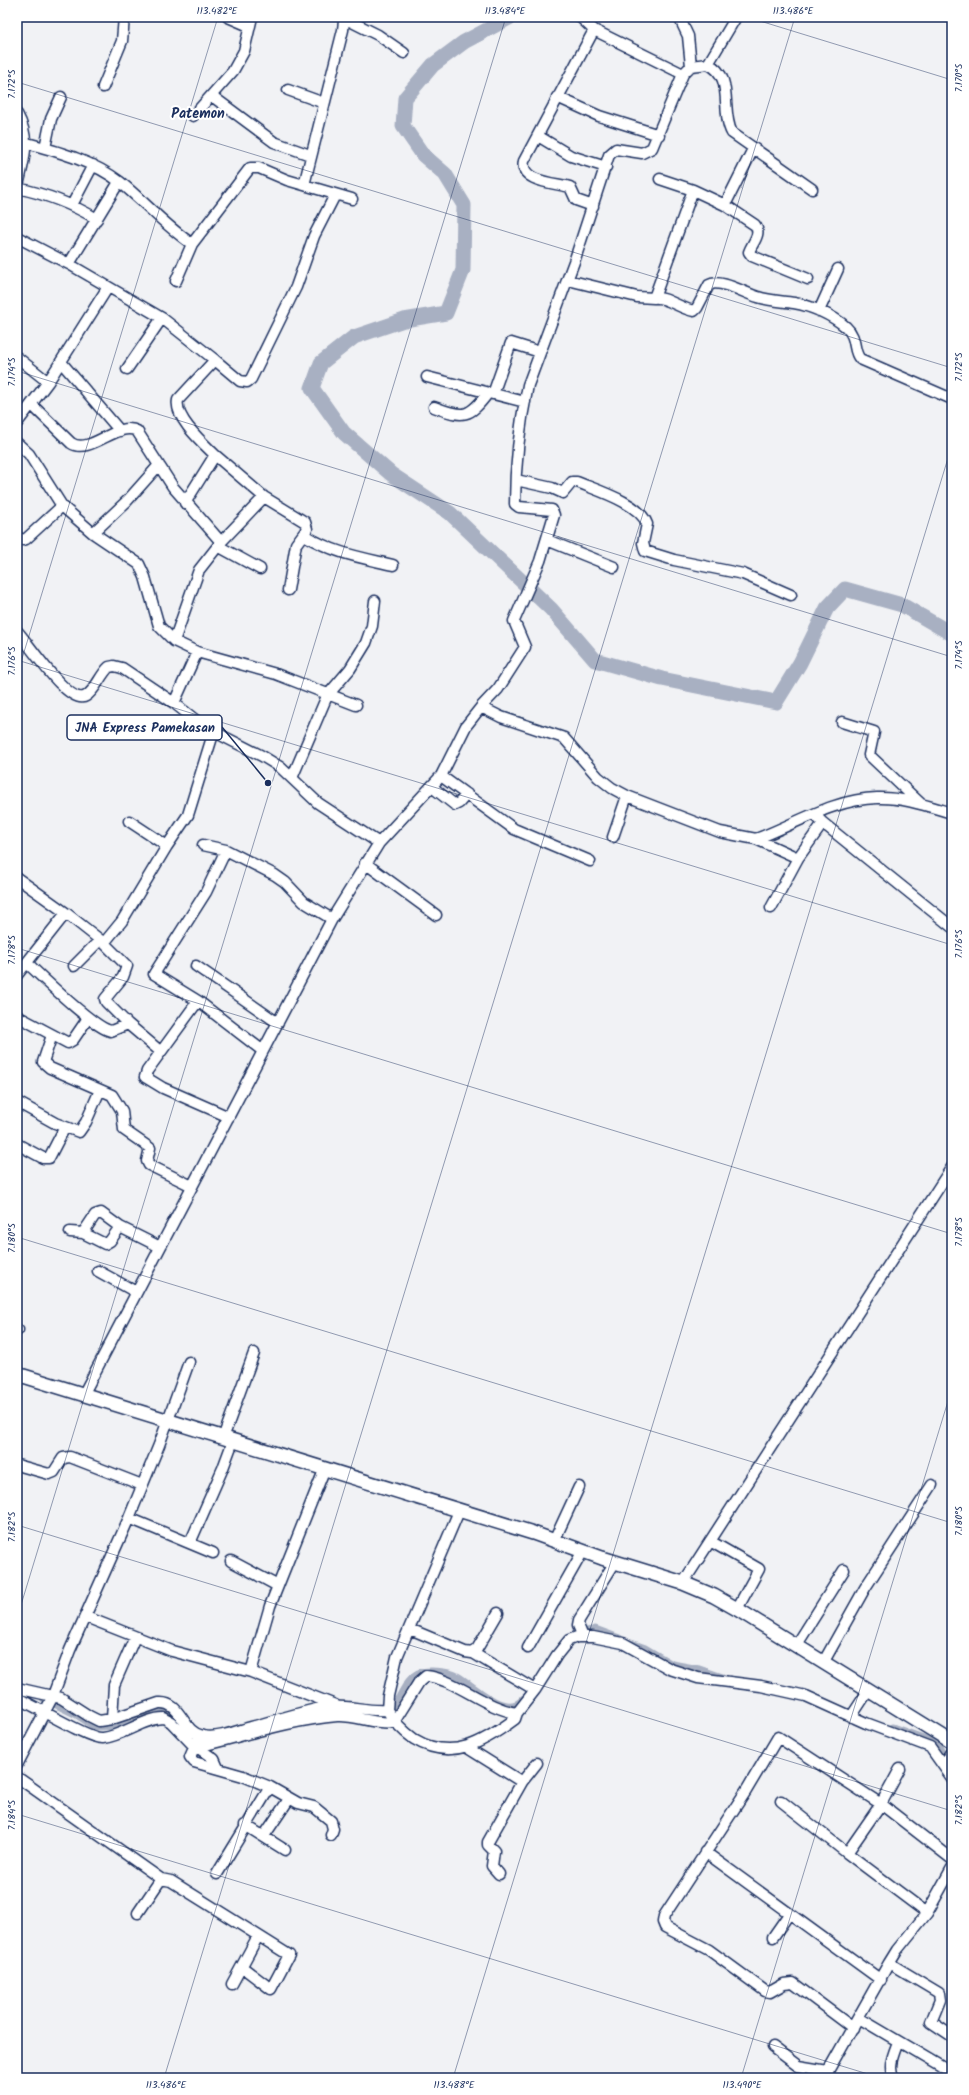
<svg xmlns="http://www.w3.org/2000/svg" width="969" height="2095" viewBox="0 0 969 2095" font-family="Kalam,sans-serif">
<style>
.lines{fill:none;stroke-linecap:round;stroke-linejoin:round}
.canal{stroke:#a8b0c2;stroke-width:9}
.river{stroke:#a8b0c2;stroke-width:15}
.minor-casing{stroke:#1b2f5e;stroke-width:13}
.major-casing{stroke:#1b2f5e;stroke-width:16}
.minor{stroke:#fff;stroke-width:10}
.major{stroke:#fff;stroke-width:13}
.ticks{fill:none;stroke:#1b2f5e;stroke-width:1;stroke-opacity:0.45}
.labels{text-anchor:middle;stroke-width:4;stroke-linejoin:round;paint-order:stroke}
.quarter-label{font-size:14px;font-weight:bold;fill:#1b2f5e;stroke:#fff}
.leader{fill:none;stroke:#1b2f5e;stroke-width:1.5}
.callout-dot{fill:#1b2f5e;stroke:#fff;stroke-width:1.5}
.callout{fill:#fff;stroke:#1b2f5e;stroke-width:1.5}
.callout-label{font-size:13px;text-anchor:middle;font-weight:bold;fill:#1b2f5e}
.neatline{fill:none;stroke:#1b2f5e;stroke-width:1.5}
.ticks-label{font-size:10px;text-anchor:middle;fill:#1b2f5e}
</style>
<rect width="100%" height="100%" fill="#f1f2f5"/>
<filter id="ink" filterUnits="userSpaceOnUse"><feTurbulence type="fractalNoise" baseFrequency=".025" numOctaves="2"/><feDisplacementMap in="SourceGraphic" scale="8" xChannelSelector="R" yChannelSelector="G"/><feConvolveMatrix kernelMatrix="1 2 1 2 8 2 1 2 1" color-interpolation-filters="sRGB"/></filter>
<g filter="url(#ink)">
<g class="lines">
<path class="canal" d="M575,1635L595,1630L619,1639
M631,1644L645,1649L672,1665L699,1670L725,1679
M44,1698L77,1714L95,1726L119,1725L158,1710L171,1714L185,1730
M367,1716L385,1718C399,1708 405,1677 421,1673C431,1671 448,1672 457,1677C475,1687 506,1721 524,1699
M892,1728L923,1739L938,1747L948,1765"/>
<path class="river" d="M511,17L464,42L433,65L405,98L403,126L423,155L445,174L464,205L463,270L446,313L404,320L354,337L321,363L312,388L344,433L391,474L450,513L551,609L595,660L662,679L776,702L800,663L827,608L845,589L902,605L952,634"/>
<defs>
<path id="minor" d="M228,17L249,26
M342,17L378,35L404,53
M580,17L594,30
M679,17L688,36L691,66
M708,64C735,76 720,111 732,133L812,189
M103,87L122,41L124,17
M288,90L324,103
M212,96L274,142L310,155
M557,97L599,116L659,135
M17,114C32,141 23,162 17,190
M193,116L233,71L244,51L252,17
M538,136L571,156L606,167
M27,143C59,152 93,161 120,182C145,202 165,226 192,244
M45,148L51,119L61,97
M660,179L693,190
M304,185L343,30L344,21L342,17
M17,188C46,194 72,204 97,219
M72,205L93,165
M725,205L753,149
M593,206L576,200L570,187C556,183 519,182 524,161L594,30L683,74
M17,237L69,264L162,318L215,360
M69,264L119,182
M568,280L637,297L654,298L693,190L725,205L755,225C762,234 752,243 749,252L752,256L808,279
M176,281L192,244L250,168H259L287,180L352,199
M654,298C665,296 681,309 694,311L697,308L709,285C720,278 746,294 758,297C770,301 782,301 794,303C812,306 832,315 846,327C858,338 852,350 860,359L952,399
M819,311L838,269
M18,358L48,382
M61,362L120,431
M127,369L162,318
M427,377L525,402
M493,394L511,343L540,352
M32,405L71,443C90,456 118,420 137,431L173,487L221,542L199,570L174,641
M434,407C464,418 469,418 488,393
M17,423L48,382L108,287
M17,443L29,454L62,506L93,533L139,564L145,577L159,626L174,641L197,652L276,674L356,705
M215,455C204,444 174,418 178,400L215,360L240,381L247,382L251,379L296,287L314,236L335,195
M516,480L552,488L563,493L572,482H577C596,490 640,503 647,524L643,543L645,551L674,560L743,574L791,595
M185,503L215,455L264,497L305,522L307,529L296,544L288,590
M93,533L127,501L159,465
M304,535C336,554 359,557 393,565
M17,537L23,540L26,539L62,506
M547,540L614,567
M221,542L264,497
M218,546L260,569
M17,631C28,642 69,707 86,696C96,690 100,675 109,667L114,666L122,668L174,703L203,726L262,756L280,767L318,803L379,843
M174,703L197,652
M481,707L498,689L525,647L514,621L540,561L554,515L552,510L519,507L515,504C515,465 520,423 528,385L575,259L609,155L616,149L642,153L652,148L683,74L691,66L708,64L736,17
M842,722L874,732L869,755L921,804
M441,776L514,829L590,861
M292,778L327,696L350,669L366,643L372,626L375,601
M432,787L455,805L459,803L467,794
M814,814L823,823L952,927
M613,837L627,796
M756,839C796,824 834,799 877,798C903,797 928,806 952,813
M203,845L226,850L275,875L285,882L304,902L332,919
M167,846L188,815L214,731
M226,850L206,892L154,974L198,1001L263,1051
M365,863L436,915
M17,878L66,913
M771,908L798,858L823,823
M104,943L127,966L123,977L105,999L106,1002L128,1024
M27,963C42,977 94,1028 111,1031L128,1024L161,1052
M74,966L100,940
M196,966L278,1023
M17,975L66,913L104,943L122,921L167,846L129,821
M198,1001L147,1071L145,1077L163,1088L229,1117
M17,1016L68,1043L73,1040L88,1018
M52,1035L43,1062L50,1068L112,1095L122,1111L124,1130L150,1148L147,1161L149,1165L192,1186
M17,1102L55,1123L79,1132L86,1122L100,1090
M17,1144L43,1158H49L65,1127
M70,1232L83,1233L105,1244L110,1241L120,1227
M83,1233L95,1215L101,1213L120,1227L160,1247
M98,1271L136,1292
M17,1330H18
M83,1395L332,919L379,843L441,776L466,726L481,707L501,717L564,738L598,777L612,788L627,796L720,832L756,839L798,858
M223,1438L254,1353
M17,1465L49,1474L54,1472L63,1458L70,1457L142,1485
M325,1468L270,1606L251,1672L335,1705
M129,1518L213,1553
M554,1541L579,1487
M710,1541L759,1569L737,1609
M190,1543L223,1468L233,1441
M231,1561L278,1586
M683,1583L952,1167
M86,1617L172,1651L251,1672
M410,1629L465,1652L472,1653L477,1649L498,1613
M583,1637L578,1625L579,1620L615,1562
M796,1646L844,1570
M528,1648L583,1551
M473,1653L535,1690
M823,1663L865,1588L932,1485
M17,1688L61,1698L89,1716L99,1721L112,1719L159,1703C182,1701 182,1733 203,1736C218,1739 237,1731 251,1727C276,1720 301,1712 326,1707C347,1704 366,1712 387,1710C394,1722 403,1731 414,1739C452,1762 484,1742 515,1719L517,1713
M17,1698C34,1705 90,1740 103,1738C123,1736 144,1718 164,1718L171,1722L194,1746L197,1747C243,1736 290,1720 337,1716C357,1715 375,1725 394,1722L419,1682L426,1676C456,1679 484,1708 517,1713L535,1690L557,1655L569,1640L577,1637H593L623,1643L670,1669L698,1678L761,1686L806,1696L866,1723L930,1747L952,1778
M387,1710L388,1696L397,1657L459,1511
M851,1717L868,1691
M112,1719L114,1685L135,1637
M197,1741L190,1757L194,1762L243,1776L270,1787L298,1803L314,1807L331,1821L333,1829L331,1835
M197,1747L214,1759L218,1768
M466,1747L522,1782
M943,1764L952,1751
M17,1765L52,1698L70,1650L129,1518L159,1445L189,1362
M17,1777L161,1879L171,1881L289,1955L271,1989L242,1967
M781,1801L847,1853L881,1804L900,1769
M245,1825L285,1850
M264,1836L289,1799
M705,1852L881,1980
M847,1853L927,1913
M217,1874L270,1787
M499,1874L492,1866L494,1851L488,1845V1842L522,1782L537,1763
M138,1913L161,1879
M773,1937L789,1914
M889,1963L939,1993L940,2000L931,2022L952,2036
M232,1984L258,1936
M859,2018L952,2073
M853,2028L793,1983L784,1984L770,1992L765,1991L709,1950L665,1927L663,1922L664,1916L746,1791L778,1737L881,1804L952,1859
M773,2047L798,2066L828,2071
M829,2078L828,2071L889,1963L897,1950L927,1913L952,1868
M894,2078C887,2067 894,2053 898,2042"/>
<path id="major" d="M17,1374L533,1533L602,1558L683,1583L714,1596L737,1609L952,1742"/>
</defs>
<use href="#minor" class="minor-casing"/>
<use href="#major" class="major-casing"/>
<use href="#minor" class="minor"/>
<use href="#major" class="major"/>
</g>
</g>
<path class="ticks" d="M747,17L952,80M17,82L952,368M17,371L952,657M17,660L952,945M17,675L218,17M17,948L952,1234M17,1237L952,1523M17,1525L952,1811M17,1618L506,17M17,1814L881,2078M164,2078L795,17M453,2078L952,445M741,2078L952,1388"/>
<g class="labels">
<g class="quarter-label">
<text x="198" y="118">Patemon</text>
</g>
</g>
<path class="leader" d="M268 783L222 727"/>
<circle class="callout-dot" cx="268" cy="783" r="4"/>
<rect class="callout" x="67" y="715" width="155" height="25" rx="4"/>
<g class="callout-label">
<text x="145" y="732">JNA Express Pamekasan</text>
</g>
<rect width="969" height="2095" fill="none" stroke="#fff" stroke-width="44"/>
<rect x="22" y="22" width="925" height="2051" class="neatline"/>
<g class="ticks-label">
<text x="217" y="14">113.482°E</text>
<text x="505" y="14">113.484°E</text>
<text x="793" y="14">113.486°E</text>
<text transform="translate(958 78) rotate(-90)" y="4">7.170°S</text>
<text transform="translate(11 84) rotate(-90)" y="4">7.172°S</text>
<text transform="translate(958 367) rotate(-90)" y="4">7.172°S</text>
<text transform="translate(11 372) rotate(-90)" y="4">7.174°S</text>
<text transform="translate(958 655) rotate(-90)" y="4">7.174°S</text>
<text transform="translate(11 661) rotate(-90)" y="4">7.176°S</text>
<text transform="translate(958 944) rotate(-90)" y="4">7.176°S</text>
<text transform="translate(11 950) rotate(-90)" y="4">7.178°S</text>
<text transform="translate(958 1232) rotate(-90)" y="4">7.178°S</text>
<text transform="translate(11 1238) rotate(-90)" y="4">7.180°S</text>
<text transform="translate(958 1521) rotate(-90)" y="4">7.180°S</text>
<text transform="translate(11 1527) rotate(-90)" y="4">7.182°S</text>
<text transform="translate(958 1810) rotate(-90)" y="4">7.182°S</text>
<text transform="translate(11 1815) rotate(-90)" y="4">7.184°S</text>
<text x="166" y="2088">113.486°E</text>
<text x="454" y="2088">113.488°E</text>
<text x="742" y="2088">113.490°E</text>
</g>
</svg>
